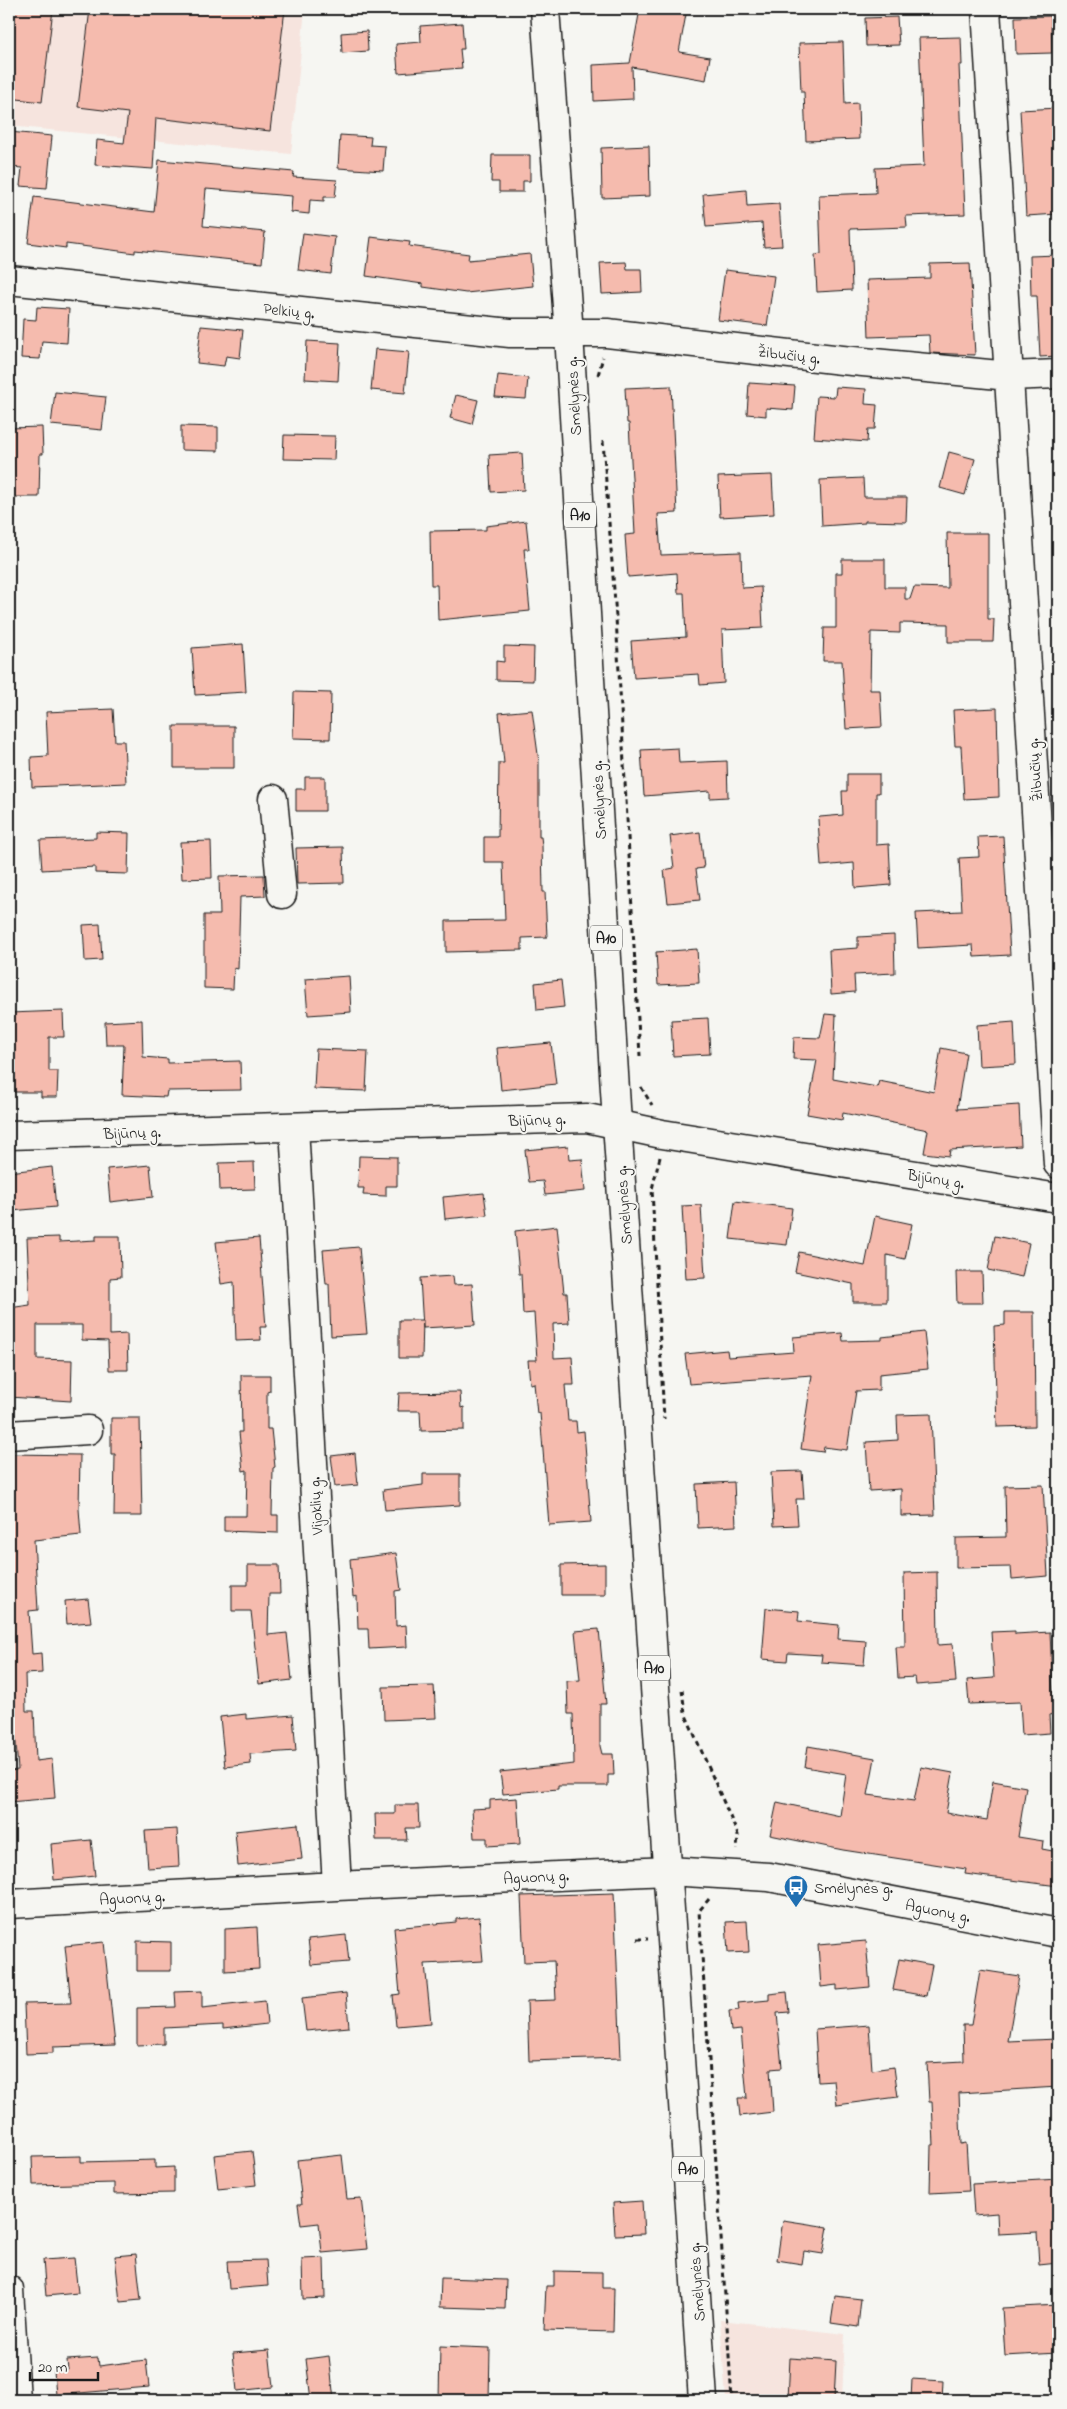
<svg xmlns="http://www.w3.org/2000/svg" width="1067" height="2409" viewBox="0 0 1067 2409" font-family="'Indie Flower',sans-serif">
<style>
.built{fill:#f6e4de}
.building{fill:#f5bbae;stroke:#1c1c1c}
.lines{fill:none;stroke-linecap:round;stroke-linejoin:round}
.minor-casing{stroke:#1c1c1c;stroke-width:31}
.highway-casing{stroke:#1c1c1c;stroke-width:31}
.path{stroke:#1c1c1c;stroke-width:3;stroke-dasharray:5 4;stroke-linecap:butt}
.minor{stroke:#f6f6f2;stroke-width:28}
.highway{stroke:#f6f6f2;stroke-width:28}
.labels{text-anchor:middle;stroke-width:4;stroke-linejoin:round;paint-order:stroke}
.shield{fill:#f6f6f2;stroke:#5d5d5c;stroke-width:1}
.shield-label{font-size:15px;font-weight:bold;fill:#1c1c1c}
.street-label{font-size:16px;fill:#1c1c1c;stroke:#f6f6f2}
.poi-label{font-size:16px;fill:#1c1c1c;stroke:#f6f6f2;text-anchor:start}
</style>
<rect width="100%" height="100%" fill="#f6f6f2"/>
<filter id="ink" filterUnits="userSpaceOnUse"><feTurbulence type="fractalNoise" baseFrequency=".02" numOctaves="2"/><feDisplacementMap in="SourceGraphic" scale="10" xChannelSelector="R" yChannelSelector="G"/><feConvolveMatrix kernelMatrix="1 2 1 2 8 2 1 2 1" color-interpolation-filters="sRGB"/></filter>
<g filter="url(#ink)">
<path class="built" d="M9,9H305L291,154L9,126Z
M720,2320L845,2334L842,2400H726Z"/>
<path class="building" d="M9,9H53L42,102L9,98Z
M90,9H285L270,131L156,118L153,169L95,165L97,140L124,143L128,113L78,107Z
M640,9H687L679,52L710,57L706,80L632,67L633,99L594,101L593,65L630,63Z
M1051,16L1052,53L1016,54L1015,17Z
M897,17L899,45L866,46L865,18Z
M462,23L464,49H460L462,68L398,73L396,44L421,42L420,26Z
M367,31L368,51L342,53L341,33Z
M961,37L962,65H959L965,214L906,216L907,227L850,229L852,290L817,292L815,255L821,254L819,195L876,193L875,168L924,166L919,38Z
M843,42L845,104L858,103L859,139L806,141L804,92H801L799,43Z
M1058,108V214L1026,216L1020,110Z
M9,132L52,136L47,188L20,186L22,168L9,167Z
M340,135L371,137L370,145L385,146L383,171L338,168Z
M649,146L650,196L602,198L601,148Z
M492,155H530V181H523V192H499V182H491Z
M159,160L294,172L293,177L337,180L335,197H324V201L310,200L309,214L291,212L292,196L206,189L203,226L265,232L262,263L135,250V253L66,244V248L28,243L34,197L154,212Z
M746,190L747,206L779,204L782,246L764,247L762,223L706,227L703,194Z
M303,233L335,237L331,274L298,270Z
M371,237L410,242L409,246L469,254L468,260L530,254L533,286L466,293L423,287V284L366,276Z
M1058,255V356L1040,357L1037,296H1031L1030,256Z
M626,262L627,269H641L642,292L602,294L600,263Z
M970,263L975,355L930,353L929,335L869,337L867,280L930,278V264Z
M725,270L774,276L767,326L718,320Z
M37,307L69,309L67,343L42,341L40,359L21,358L23,319L36,320Z
M201,326L243,330L240,358L226,356L224,366L197,363Z
M307,341L340,343L338,381L305,379Z
M375,349L409,352L405,393L371,390Z
M498,375L528,378L526,399L495,397Z
M749,383L795,386L793,410L766,408V416L747,414Z
M671,386L677,513L658,514L661,555L741,552L742,588L761,587L763,628L722,630L724,683L700,685L699,674L634,678L631,641L686,637L684,593H678L677,573L628,577L625,535L635,534L629,423H627L625,388Z
M836,387L866,389L865,404L877,405L875,429H868L867,442L814,438L817,396L835,397Z
M55,392L106,397L102,430L51,425Z
M456,395L478,400L472,424L450,418Z
M181,426L218,427V451L181,450Z
M42,427L43,454H40L39,497H9V428Z
M284,435L335,436L334,460L283,459Z
M949,452L975,459L965,495L940,488Z
M522,453L524,490L491,492L489,455Z
M772,475L774,514L720,517L718,477Z
M863,478L864,497H907L906,522L865,521V523L822,526L820,480Z
M526,521L529,549H524L530,611L438,620L437,585H431L430,531L486,530V526Z
M947,533H988V619H994L993,642H948V624L900,623V633L871,632L870,690H880L882,727L846,729L842,661H823L824,628H836V573H842V559H885V587H905V599H910L914,587L948,588Z
M243,644L246,692L195,695L192,648Z
M504,646L534,647L533,681L496,680V661L504,662Z
M294,692L331,693L330,739L293,738Z
M997,708L999,797L964,799L961,746H955L953,710Z
M113,709L115,741H124L126,783L32,787L31,757L48,756L46,712Z
M532,710L539,762V837H541L542,845L543,892H545L547,937L522,938V950L446,952V921L505,920L503,862H484V837H498L499,763H504L499,713Z
M174,726H234V768H174Z
M678,748L679,763L727,761L728,797L710,798V791L644,796L641,750Z
M847,774H879V793H876V845L889,844L891,885L855,888L854,863L821,866L818,819L820,817L843,815L842,791H847Z
M305,777H325V811H296V789H305Z
M96,832L129,833L128,874L95,873V867L42,870L40,840L96,838Z
M700,832L704,868L696,869L700,900L668,903L664,870L674,868L670,836Z
M1003,836L1010,955L974,957L973,945L918,948L916,913L962,911L959,858L979,857L978,837Z
M211,841L212,878L182,879L180,842Z
M343,847L344,883L297,884L296,848Z
M264,875L265,896L240,897L238,969L234,968L233,989L204,988V915H220L219,876Z
M100,924L102,960L85,961L83,925Z
M894,935L895,973L854,975L855,992L831,994L829,950L858,948V937Z
M697,949L699,983L658,985L656,952Z
M349,976L351,1012L308,1015L305,979Z
M561,980L564,1007L537,1010L535,983Z
M63,1011L64,1037H49V1071H58L57,1097H41V1092H9V1013Z
M825,1014L836,1015L833,1079L877,1087L879,1081L934,1092L941,1048L966,1053L957,1109L1019,1105L1021,1146L950,1150L949,1156L924,1153L928,1130L843,1113L842,1120L807,1114L817,1060L793,1059L794,1037L820,1038Z
M708,1018L710,1054L673,1056L671,1020Z
M142,1020L143,1057L168,1059V1063L240,1061L241,1090L167,1091L166,1097L122,1095L124,1045H106L105,1022Z
M1014,1022L1016,1064L979,1066L977,1025Z
M551,1043L556,1084L501,1090L497,1048Z
M316,1049L368,1051L366,1091L314,1089Z
M568,1146L569,1160L582,1159L585,1191L545,1195L543,1181L529,1182L525,1150Z
M359,1156L397,1157V1186H386V1196L363,1195L364,1188H358Z
M254,1162L255,1189L220,1190L219,1163Z
M150,1165L153,1197L110,1202L107,1169Z
M52,1167L56,1207L11,1211L9,1172Z
M484,1193L487,1215L445,1219L443,1197Z
M735,1201L792,1208L787,1245L730,1239Z
M701,1205L705,1278L686,1279L682,1206Z
M875,1216L912,1224L905,1259L887,1255V1302H853V1284L795,1272L799,1252L865,1266Z
M557,1226L564,1293H567L569,1323L553,1324L554,1358L572,1357L574,1385H565L568,1421H576L577,1432L584,1431L591,1522L549,1525L540,1413L537,1414L534,1383L530,1384L528,1360H537L534,1313L523,1314L521,1274H519L515,1231Z
M96,1236H120L121,1277L110,1278V1335L127,1334L128,1370H109L108,1341L82,1340V1325H37V1359L72,1360L71,1401L9,1397V1308L30,1305L27,1238L59,1237V1242L96,1240Z
M995,1236L1029,1243L1022,1277L988,1270Z
M259,1238L266,1327H260L261,1340L236,1341L234,1282L221,1284L216,1242Z
M359,1247L367,1334L331,1336L329,1284H326L323,1250Z
M956,1272H982L983,1303H957Z
M453,1276L454,1285L472,1284L475,1325L423,1328L420,1278Z
M1005,1312H1034L1035,1426L997,1427L994,1326L1005,1325Z
M399,1320H423L422,1358H399Z
M924,1332L928,1369L879,1374V1390L856,1391L847,1450L824,1447L823,1452L801,1449L812,1375L689,1384L685,1354L727,1350L728,1357L794,1352L793,1337L842,1333L843,1341L882,1340V1337Z
M241,1375H270V1391L267,1392V1429H271L275,1467L273,1468L272,1515H278V1533L224,1531V1516H246L247,1470L243,1471L239,1432H242Z
M460,1392L461,1408L464,1407V1430L421,1431L420,1411H398L399,1393Z
M931,1414L935,1515L901,1516V1489L869,1491L866,1442L898,1440L897,1415Z
M111,1418H140L142,1516H114L115,1454H111Z
M355,1453L358,1485L335,1487L331,1456Z
M9,1454L80,1455L79,1509L81,1535L34,1540L38,1610L29,1611L32,1654L41,1653L42,1673L25,1674L26,1711H34L36,1761L52,1759L55,1798L9,1802V1771L18,1770L15,1731H9Z
M802,1471L804,1499H796L798,1525L774,1526L771,1472Z
M423,1474H460V1505L385,1510L383,1490L423,1485Z
M734,1482L736,1526L698,1528L696,1484Z
M1043,1485L1048,1576L1012,1579L1011,1567L956,1568V1538L1006,1537L1005,1486Z
M396,1553L401,1590L395,1591L396,1626L406,1625L407,1647L369,1649L368,1629H358L357,1596L353,1597L350,1559Z
M605,1564V1595H561V1565Z
M248,1565H279L280,1594H269L268,1635L287,1633L292,1680L259,1684L251,1611H232V1585H248Z
M937,1572L938,1645L953,1644L956,1682L916,1685L915,1677L898,1678L896,1647H905L904,1573Z
M88,1599L91,1622L67,1624L65,1601Z
M766,1608L799,1611L798,1621L839,1625L838,1639L866,1641L864,1665L821,1662L822,1655L788,1653L787,1661L762,1659Z
M599,1629L606,1704H600V1746L602,1754H613L614,1775H608V1786H558V1789L503,1794L500,1772L574,1764L573,1714H568L567,1681L580,1680L575,1631Z
M1015,1631V1634L1050,1632L1054,1714L1049,1715L1050,1733L1022,1735L1020,1702L969,1704L967,1680L994,1678L991,1632Z
M434,1686L436,1718L384,1720L383,1687Z
M246,1714V1719L293,1715L296,1751L250,1754L251,1764L225,1767L220,1717Z
M808,1746L875,1758L868,1795L914,1801L921,1767L953,1773L946,1813L987,1820L993,1781L1026,1787L1018,1837L1043,1841L1042,1849L1058,1852V1886L965,1874L966,1869L843,1850L770,1835L777,1802L840,1816L846,1774L805,1767Z
M517,1798L520,1844L487,1846V1838H474L472,1809L490,1808V1800Z
M395,1805H418L419,1828H406L407,1840H376L375,1814H395Z
M298,1824L302,1859L238,1866L235,1831Z
M177,1829L179,1866L148,1868L145,1831Z
M91,1840L95,1876L54,1880L51,1844Z
M614,1893L621,2058L529,2061L527,2001L556,2000L554,1961L524,1962L521,1896Z
M479,1917L483,1961L425,1964L431,2023L396,2026L393,1995L400,1994L394,1928L456,1922V1919Z
M747,1921L749,1952L728,1953L726,1922Z
M257,1927L259,1969L225,1971V1929Z
M346,1935L349,1962L311,1965L308,1939Z
M137,1941L171,1942V1971H137Z
M866,1941L870,1987L837,1990V1985L821,1987L818,1945Z
M104,1942L115,2045L53,2047V2053L26,2054L24,2004L71,2003L65,1946Z
M899,1959L932,1965L926,1996L893,1990Z
M980,1970L1019,1976L1008,2041L1058,2039V2087L959,2093L961,2144L966,2143L969,2191L930,2193L931,2145H934L932,2102H929L927,2063L964,2061L963,2025H971Z
M202,1991V2008L265,2001L267,2024L223,2029V2025L164,2028V2044L137,2045V2008L176,2007L175,1992Z
M787,1992L789,2012L777,2013L782,2068L770,2069L773,2112L740,2116L738,2098H747L741,2030L731,2031L729,2011L739,2010L738,2003L769,2000V1994Z
M346,1993L349,2027L306,2031L302,1998Z
M869,2025L872,2070L894,2067L898,2097L837,2105L834,2081L818,2082L815,2029Z
M252,2151L256,2185L218,2189L214,2155Z
M342,2155L347,2199L361,2198L367,2249L322,2253L319,2223L301,2225L298,2204H302L297,2160Z
M81,2156V2162L155,2160V2168L174,2167V2193L114,2194V2183L33,2185L32,2157Z
M1058,2179V2263L1039,2265L1037,2232L998,2234L997,2213L974,2215L972,2184Z
M642,2201L644,2234L615,2235L613,2203Z
M783,2220L828,2227L823,2254L804,2251L802,2264L777,2260Z
M136,2254L141,2300L120,2302L115,2256Z
M74,2258L78,2293L46,2296L43,2260Z
M324,2258L325,2298L303,2299L302,2259Z
M266,2260L268,2286L229,2289L227,2261Z
M554,2271L602,2272V2288H614L613,2332L544,2330L546,2286H554Z
M441,2278L506,2280L505,2309L440,2307Z
M835,2296L861,2299L858,2327L831,2323Z
M1058,2305V2353L1005,2356L1002,2308Z
M440,2346L490,2348L489,2400H439Z
M269,2350L273,2387L237,2391L233,2353Z
M329,2356L334,2400H311L306,2359Z
M98,2358L99,2366L146,2360L149,2387L56,2395L54,2371L68,2370L67,2360Z
M790,2358L836,2361L834,2400H788Z
M912,2379L943,2381L942,2400H911Z"/>
<g class="lines">
<defs>
<path id="minor" d="M986,9L1058,1164
M9,280L510,333H607L842,360L948,370L1009,376L1058,374
M273,799L282,894
M294,1127L337,1886
M9,1135L587,1118L662,1134L1058,1198
M9,1435L88,1430
M9,1904L337,1886L668,1871L769,1877L1058,1933
M9,2290L16,2400"/>
<path id="highway" d="M545,9L569,334L617,1123L703,2400"/>
</defs>
<use href="#minor" class="minor-casing"/>
<use href="#highway" class="highway-casing"/>
<path class="path" d="M598,375L603,357
M603,441L616,617L640,1056
M641,1087L652,1105
M660,1157L652,1189L664,1419
M682,1690L685,1713L738,1835L737,1850
M709,1899L699,1911L732,2400
M637,1939H648"/>
<use href="#minor" class="minor"/>
<use href="#highway" class="highway"/>
</g>
</g>
<defs>
<symbol id="bus-pin" viewBox="-11 -11 22 30"><path d="M0 17L-7.5 6A9.5 9.5 0 1 1 7.5 6Z" fill="#1f6fb2" stroke="#f6f6f2"/><path d="M-5-6H5V4H4V6H2V4H-2V6H-4V4H-5ZM-3.5-4V0h7V-4ZM-3.5 1.2v1.5H-2V1.2ZM2 1.2v1.5H3.5V1.2Z" fill="#fff"/></symbol>
</defs>
<g fill-rule="evenodd">
<use href="#bus-pin" x="782" y="1873" width="28" height="38"/>
</g>
<g class="labels">
<g class="shield">
<rect x="564" y="502.5" width="32" height="25" rx="4"/>
<rect x="590" y="925.5" width="32" height="25" rx="4"/>
<rect x="638" y="1655.5" width="32" height="25" rx="4"/>
<rect x="672" y="2156.5" width="32" height="25" rx="4"/>
</g>
<g class="shield-label">
<text x="580" y="520">A10</text>
<text x="606" y="943">A10</text>
<text x="654" y="1673">A10</text>
<text x="688" y="2174">A10</text>
</g>
<g class="street-label">
<text transform="translate(289 310) rotate(6)" y="6">Pelkių g.</text>
<text transform="translate(789 354) rotate(7)" y="6">Žibučių g.</text>
<text transform="translate(573 396) rotate(-93)" y="6">Smėlynės g.</text>
<text transform="translate(1034 770) rotate(-94)" y="6">Žibučių g.</text>
<text transform="translate(598 800) rotate(-93)" y="6">Smėlynės g.</text>
<text transform="translate(537 1119) rotate(-2)" y="6">Bijūnų g.</text>
<text transform="translate(132 1132) rotate(-2)" y="6">Bijūnų g.</text>
<text transform="translate(936 1178) rotate(9)" y="6">Bijūnų g.</text>
<text transform="translate(623 1205) rotate(-94)" y="6">Smėlynės g.</text>
<text transform="translate(315 1506) rotate(-93)" y="6">Vijoklių g.</text>
<text transform="translate(536 1876) rotate(-3)" y="6">Aguonų g.</text>
<text transform="translate(132 1897) rotate(-3)" y="6">Aguonų g.</text>
<text transform="translate(938 1910) rotate(11)" y="6">Aguonų g.</text>
<text transform="translate(696 2282) rotate(-94)" y="6">Smėlynės g.</text>
</g>
<g class="poi-label">
<text x="814" y="1893">Smėlynės g.</text>
</g>
</g>
<rect width="1067" height="2409" fill="none" stroke="#f6f6f2" stroke-width="30"/>
<rect x="15" y="15" width="1037" height="2379" fill="none" stroke="#1c1c1c" stroke-width="2" filter="url(#ink)"/>
<path d="M30 2372v8h68v-8" fill="none" stroke="#1c1c1c" stroke-width="2.5"/>
<text x="38" y="2372" font-size="15" fill="#1c1c1c" stroke="#f6f6f2" stroke-width="4" paint-order="stroke">20 m</text>
</svg>
